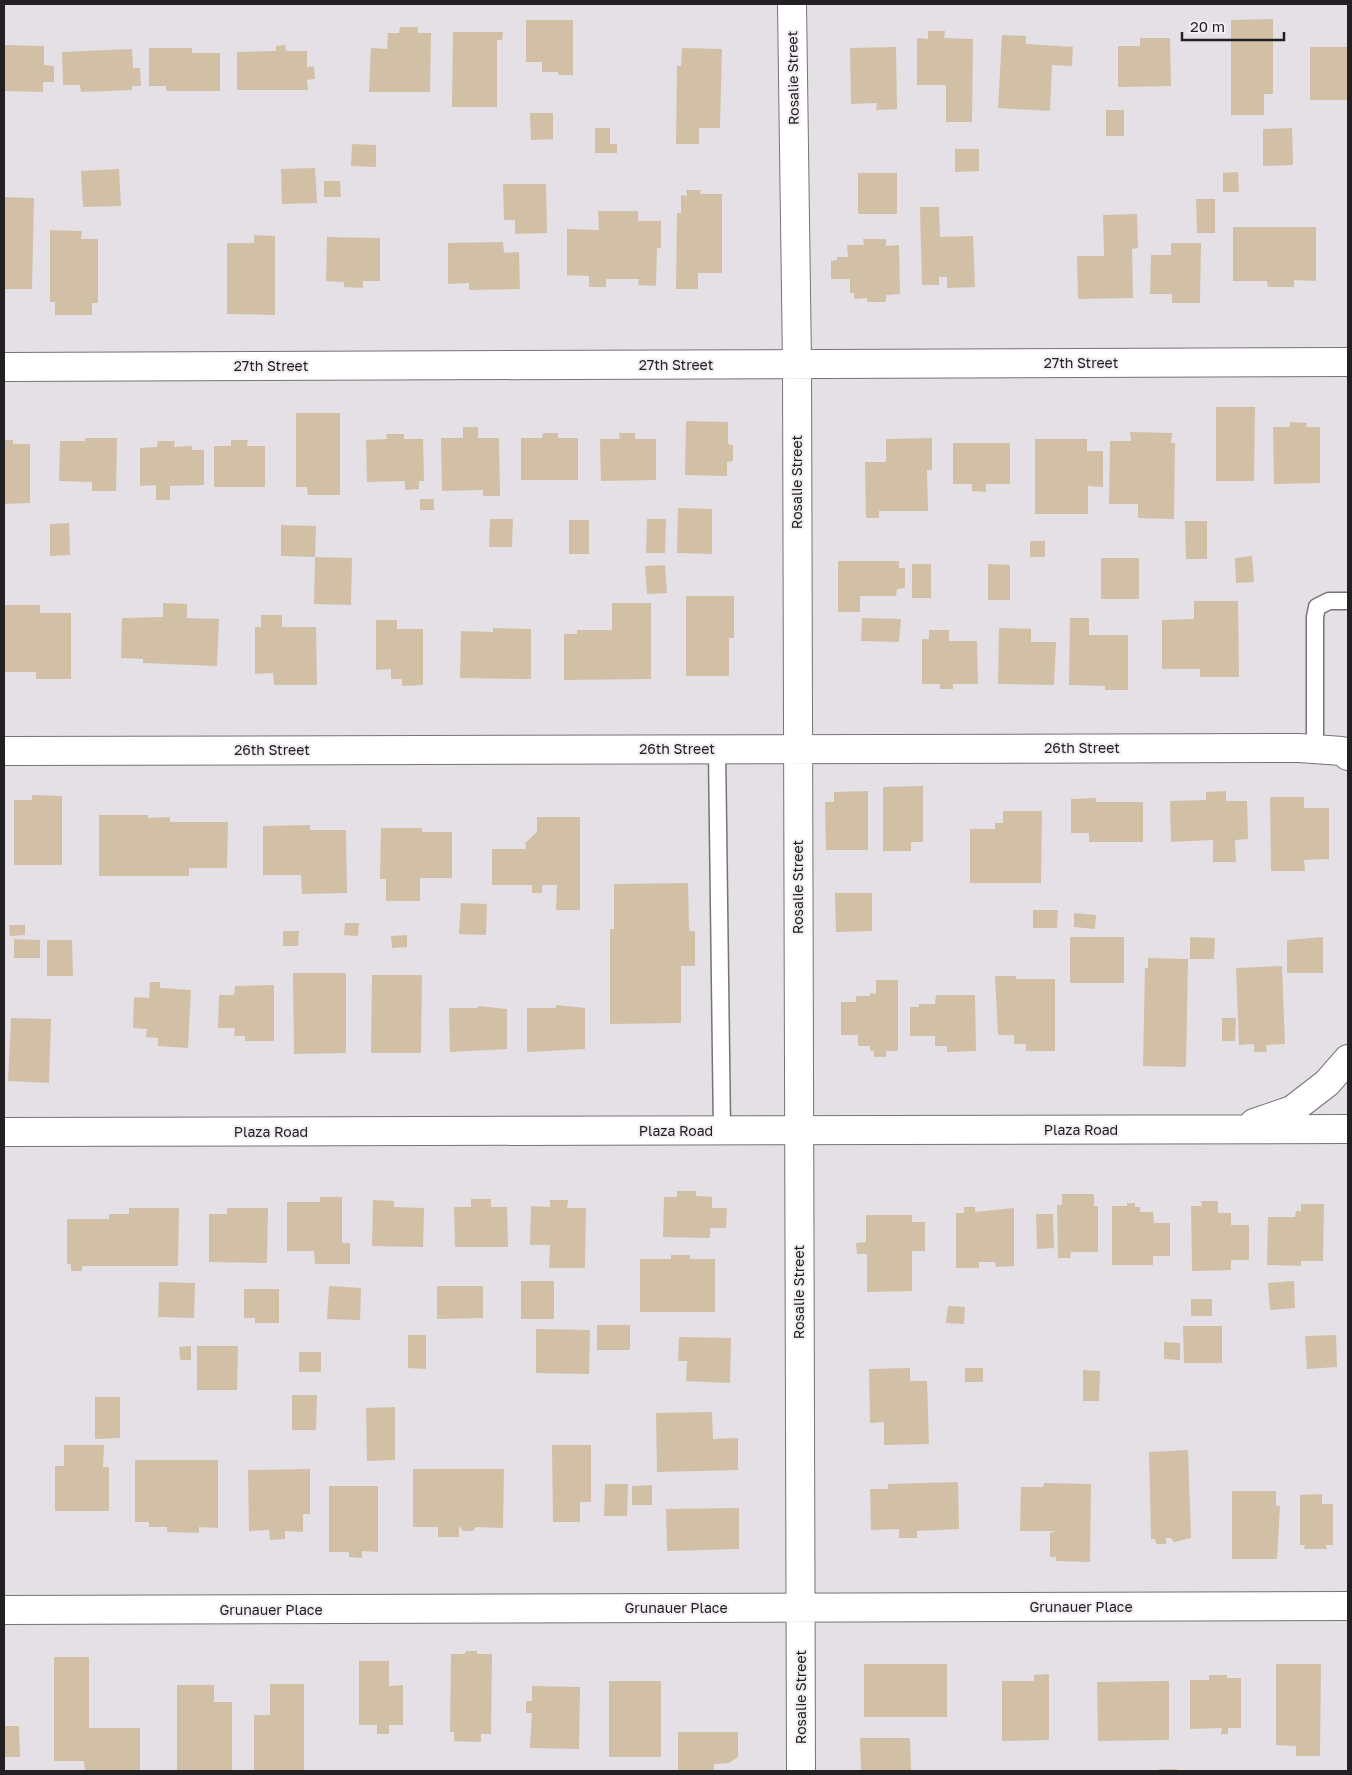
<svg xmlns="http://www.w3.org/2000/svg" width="1352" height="1775" viewBox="0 0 1352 1775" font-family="'Golos Text',sans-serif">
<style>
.building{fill:#d1c0a5}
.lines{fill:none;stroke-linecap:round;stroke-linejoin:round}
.lane-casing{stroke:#777377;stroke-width:19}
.street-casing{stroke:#777377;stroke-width:30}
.secondary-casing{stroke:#777377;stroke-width:30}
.lane{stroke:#fff;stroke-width:16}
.street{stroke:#fff;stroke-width:28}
.secondary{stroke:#fff;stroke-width:28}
.labels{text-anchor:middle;stroke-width:4;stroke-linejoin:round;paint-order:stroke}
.street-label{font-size:14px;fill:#222022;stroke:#f2edf2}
</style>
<rect width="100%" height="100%" fill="#e4e0e5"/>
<path class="building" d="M1273,19V94H1264V115H1231V20Z
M526,20H573V75H558V72H542V62H526Z
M400,27H418V33H431L430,92H369L371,48L387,49L388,33H399Z
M928,31H945L944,38L973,39L972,122H946V85H917V38L928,39Z
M453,32H503L502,40H497V107H452Z
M1002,35L1026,36V44L1073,47L1072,66L1052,65L1050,111L998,108Z
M1140,38H1170L1171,86L1118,87V46H1140Z
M4,45L44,46V65L54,66V82H43V92L4,91Z
M285,45L286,51H307V67L314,66L315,79L307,80L308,90H237V52L276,51V46Z
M896,47L897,109L876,110L877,103L851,104L850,48Z
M1310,47H1348V100H1310Z
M149,48H192V53H220V91H166V86H149Z
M682,48L722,49L720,128H699V144H676L677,66H681Z
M132,49L133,68H140L141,86H132V90L81,92L80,85H63L62,52Z
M1106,110H1124V136H1106Z
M530,113H553V139L531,140Z
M595,128H610V144H617V153H595Z
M1292,128L1293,165L1263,166V129Z
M352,144L376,145V167L351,166Z
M955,149H979V171L955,172Z
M315,168L317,203L282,204L281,169Z
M119,169L121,206L83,207L81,171Z
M1238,172L1239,192H1223V173Z
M858,173H897V214H858Z
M324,181H340L341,197H324Z
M503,184H546L547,233L515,234V220H504Z
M686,190H701L700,194H722V273H698V289H676L677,213H681V195L687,196Z
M4,197L34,198L32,289H4Z
M1196,199H1215V233H1197Z
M920,207H939L940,237L973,236L975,287L947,288V277H939V285H922Z
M598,211H638V221H661V248H657L656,286L638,285L639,279H606V287H589V276L567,275V229L599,230Z
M1137,214L1138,248L1132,249L1133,298L1078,299L1077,256H1104L1103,215Z
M1233,227H1316V281L1294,280V287H1268L1267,281H1233Z
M50,230L82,231L81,239H98V303H92V315H55V302H50Z
M254,235L275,236V315L227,314V243H254Z
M327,237L380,238V281H363V288L344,287V282L326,281Z
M863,239H886V246L899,245L900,294L886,295V302H867V298L854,299V293H850V279H831V261L837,260V257H848L847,245H864Z
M503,242L504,253L519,252L520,289L469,290V283L448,284V243Z
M1171,243H1201L1200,303H1172V294H1150L1151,255H1171Z
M1216,407H1255L1254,481H1216Z
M296,413H340V495H308L307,487H296Z
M686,421L728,422V444L733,445V461L727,462V476L685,475Z
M1290,422L1307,423L1306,427H1320V483L1274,484L1273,427H1290Z
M463,427H478V438H499L500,496H483V490L442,491L441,438H463Z
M1130,432L1172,433L1171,443H1175L1174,519L1138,518V504H1109L1110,441H1131Z
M543,433H558V438H578V480H521V438H542Z
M619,433H635V439H656V480L601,481L600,439H620Z
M386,434H404V439H423L424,481H419V489L405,490V481L367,482L366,440L387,439Z
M85,438H117L116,491H92V482L59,481L60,441H85Z
M932,438V470H927L928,511H879V518H866L865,462H886V439Z
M1035,439H1087V451H1103V487L1088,486V514H1035Z
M4,440H13V444H30V503L4,504Z
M231,440H248L247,446H265V487H214V446H231Z
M158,441H175L174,447L192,446V450H204V485L170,486V500H156V485L140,486V448L157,447Z
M953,443H1010V484H986V492L972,491V484H953Z
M420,499H434V510H420Z
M678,508L712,509V554L677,553Z
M490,519H513L512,547H489Z
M647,519H666L665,553H646Z
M569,520H589V554H569Z
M1185,521H1207V559H1186Z
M69,523L70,555L50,556V524Z
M281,525L316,526L315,557L281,556Z
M1030,541H1045V557H1030Z
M1252,556L1254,582L1236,583L1235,558Z
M315,557L352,558L351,605L314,604Z
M1101,558H1139V599H1101Z
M838,561H899V568H905V588L897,589L896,596H860V612H838Z
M912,564H931V598H912Z
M988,564L1010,565V600H988Z
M665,565L667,593L647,594L645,566Z
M686,596H734V638H729V676H686Z
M1194,601H1238L1239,677H1200V669H1162V620L1194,619Z
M163,603L187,604V618L219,619L217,666L143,663V659L121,658L122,618L163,617Z
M612,603H651V679L564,680V634H577V630H612Z
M4,605H40V613H71V679H36V672H4Z
M261,615H282V627H316L317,685H274L273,673L255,674V627H261Z
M862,618L901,619L899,642L861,641Z
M1070,618H1089V635H1128V690H1105V686L1069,685Z
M376,620H397V629H423V685L402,686V679H391V669L376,670Z
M493,628L531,629V679L460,678L461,631L493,632Z
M999,628L1031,629V642H1056L1054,685L998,684Z
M929,630H949V641H977L978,684H953V689H940V684H922V639H929Z
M923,786V842H911V851H883V787Z
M868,791V850H826L825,802H834V792Z
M1226,791V801H1247L1248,839L1235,840L1236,862H1213V840L1171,842L1170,801L1206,800V792Z
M32,795L62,796V865H14V800H32Z
M1270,797H1304V808H1329V859L1304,860L1305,871H1271Z
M1096,798V802H1143V842H1089V833H1071V799Z
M1003,811H1042L1041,883H970V829H995V823H1003Z
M99,815H148V818L170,817V822H228L227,868H189V876H99Z
M537,817H580V910H556L557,885H542V893H532V885H492V849H526L525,843L537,832Z
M310,825V830H346L347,893L302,894L301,875H263V826Z
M381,828H422V832H452V878H420V901H386V879H380Z
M688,883L689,927L690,931H695V966H681V1023L610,1024V929H614V884Z
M835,893H872V931L836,932Z
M461,903L487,904L486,935L459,934Z
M1033,910H1058L1057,928H1033Z
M1074,913L1096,915L1095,929L1074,927Z
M345,923H359L358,936L344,935Z
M9,925H25V935L10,936Z
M283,931H299L298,946H283Z
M407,935V947L392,948L391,936Z
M1070,937H1124V983H1070Z
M1190,937L1215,938L1214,959H1190Z
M1323,937V973H1287V940Z
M14,939L40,940V958H14Z
M47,940H72L73,976H47Z
M1148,958L1188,959L1186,1067L1143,1066L1145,968H1148Z
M1282,966L1285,1044L1266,1045L1267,1052H1254V1044L1239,1045L1236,968Z
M293,973H346V1053L294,1054Z
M372,975H422L421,1053H371Z
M995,976H1016V979H1055V1051H1026V1044H1014V1035H998Z
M876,980H898V1051H886V1057H874V1051H870V1046H858V1035H841V1002H856V996H870V993L876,994Z
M150,982H160V988L191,990L188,1048L158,1046V1038L146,1037L147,1029L133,1028L134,997L149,998Z
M274,985V1041H245V1036H234L235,1028H218L219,995H234L235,986Z
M936,995H975L976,1051L947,1052V1046H935V1036H910V1007H919V1004H935Z
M556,1005L585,1008V1049L527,1052V1008H556Z
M478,1006L507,1009V1049L450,1052L449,1008H478Z
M11,1018L51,1019L49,1083L8,1081Z
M1222,1018H1236L1235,1041H1222Z
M677,1191H696V1196L712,1197V1208H727L726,1228H710V1238L663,1237L664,1197H677Z
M1062,1194H1094V1206H1098V1252H1071L1070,1258H1058L1057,1205H1062Z
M320,1197H342V1243H350V1264H315L314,1251H287V1202H320Z
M471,1199H491V1207H507L508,1247H455L454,1207H471Z
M373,1200L394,1201V1207L424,1208L423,1247L372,1246Z
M550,1200H568L567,1208H586L585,1268H549L550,1245H530L531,1206L550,1207Z
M1201,1201H1218V1213H1231V1225H1249V1260H1231V1270L1192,1271L1191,1206H1202Z
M1127,1203H1135V1207H1140V1212H1153L1154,1223H1170V1256H1153V1265H1112V1206H1127Z
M1301,1204H1324L1323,1261H1301V1266L1267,1265L1268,1217H1295L1296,1211H1301Z
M964,1207H975V1212L1014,1208V1266L996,1267L995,1262H979V1268H956V1213H964Z
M129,1208H179L178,1266H82V1271H71V1264H67V1219H109V1214H129Z
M227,1208H268L267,1263L209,1262V1214H227Z
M1036,1214H1053L1054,1248L1037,1249Z
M866,1215H912V1222H925V1251H912V1291L867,1292V1254H857L856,1243L866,1242Z
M671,1255H690V1259H715V1312H640V1259H671Z
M521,1281H554V1319H521Z
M1294,1281L1295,1308L1270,1310L1268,1283Z
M159,1282L195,1283L194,1318L158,1317Z
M329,1286L361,1288L360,1320L327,1319Z
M437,1286H483V1318L437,1319Z
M244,1289H279V1323H255V1318H244Z
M1191,1299H1212V1316H1191Z
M948,1306L965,1307L964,1324L946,1323Z
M597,1325H630V1350H597Z
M1183,1326H1222V1363H1184Z
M536,1329L590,1330L589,1374L536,1373Z
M408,1335H426V1369L408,1368Z
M1336,1335L1337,1367L1307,1369L1305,1336Z
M679,1337L731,1338L730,1383L686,1381L687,1361H678Z
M1164,1342L1180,1343V1360L1164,1359Z
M191,1346V1360H180L179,1347Z
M197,1346H238L237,1390H197Z
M299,1352H321V1372H299Z
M910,1368V1381H927L929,1444L884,1445V1422L870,1423L869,1369Z
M965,1368H983V1382H965Z
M1083,1370L1100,1371L1099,1401H1083Z
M292,1395H317L316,1430H292Z
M95,1397H120V1438L95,1439Z
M395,1407V1460L367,1461L366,1408Z
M712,1412L713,1439L738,1438V1470L657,1472L656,1413Z
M64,1445H104L103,1467H109V1511H55V1466H64Z
M552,1445H591V1502H580V1522H553Z
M1188,1450L1191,1538L1174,1542L1171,1538H1166V1544H1156L1155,1539H1151L1149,1452Z
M135,1460H218V1528L199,1527V1533L167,1532V1527H149V1522H135Z
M310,1469V1514H303V1532L285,1531V1539L270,1540L269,1530L249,1531L248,1470Z
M413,1469H504L503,1528L476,1527L473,1531H463L459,1526V1537H438V1527H413Z
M958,1482L959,1529L917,1531V1538H899V1529L871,1530L870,1489H888V1484Z
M1044,1483L1091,1484L1090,1562L1056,1561V1557H1050V1533L1056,1531H1020L1021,1487H1043Z
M605,1484H628L627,1516H604Z
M652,1485V1505H632V1486Z
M329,1486H378V1552L362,1551V1558L349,1557V1552H329Z
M1232,1491H1276V1506H1280L1277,1559H1232Z
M1322,1494V1504H1333V1545H1326L1327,1549H1304L1305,1545H1300V1495Z
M739,1508V1549L667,1551L666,1509Z
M466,1651H477V1654H492L491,1734H481V1742L454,1741V1732H450L451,1654H465Z
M54,1657H89V1728H140V1771H85L84,1761H54Z
M359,1661H389V1686L403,1685V1725H389V1734H377V1725H359Z
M864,1664H947V1717H864Z
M1276,1664H1321L1320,1756H1296V1746L1276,1745Z
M1049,1674V1740L1002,1741V1681H1034V1675Z
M1209,1675H1227V1678H1241V1728H1228V1734H1221L1222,1728L1190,1729V1680H1209Z
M609,1681H661V1757H609Z
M1169,1681V1740L1098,1741L1097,1682Z
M270,1684H304V1770H254V1715H270Z
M177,1685H214V1702H232V1771H177Z
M532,1686L580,1687L579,1749L530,1748L532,1713H526V1701H532Z
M4,1726H19L20,1757H4Z
M678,1732H738V1757L729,1763L714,1764V1771H678Z
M860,1738H910L911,1771H861Z
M1159,1769H1177V1771H1159Z"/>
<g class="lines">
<defs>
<path id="lane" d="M717,749L722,1131
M1315,749V617L1317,607L1329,601H1348"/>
<path id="street" d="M792,4L797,364L801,1771
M4,367L1348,362
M4,751L1299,748L1342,751L1348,756
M4,1610L1348,1606"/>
<path id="secondary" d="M1254,1123L1292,1110L1327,1083L1348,1059
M4,1132L1348,1129"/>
</defs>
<use href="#lane" class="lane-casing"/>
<use href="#street" class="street-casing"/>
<use href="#secondary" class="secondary-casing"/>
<use href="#lane" class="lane"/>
<use href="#street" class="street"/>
<use href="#secondary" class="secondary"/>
</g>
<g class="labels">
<g class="street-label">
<text transform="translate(793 78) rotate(-91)" y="5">Rosalie Street</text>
<text x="1081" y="368">27th Street</text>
<text x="676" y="370">27th Street</text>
<text x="271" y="371">27th Street</text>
<text transform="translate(797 482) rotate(-90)" y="5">Rosalie Street</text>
<text x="1082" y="753">26th Street</text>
<text x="677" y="754">26th Street</text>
<text x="272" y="755">26th Street</text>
<text transform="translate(798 887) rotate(-90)" y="5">Rosalie Street</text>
<text x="1081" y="1135">Plaza Road</text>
<text x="676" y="1136">Plaza Road</text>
<text x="271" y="1137">Plaza Road</text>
<text transform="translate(799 1292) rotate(-90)" y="5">Rosalie Street</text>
<text x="1081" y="1612">Grunauer Place</text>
<text x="676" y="1613">Grunauer Place</text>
<text x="271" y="1615">Grunauer Place</text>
<text transform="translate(801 1697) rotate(-90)" y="5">Rosalie Street</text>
</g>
</g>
<rect width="1352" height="1775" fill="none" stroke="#222022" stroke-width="10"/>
<path d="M1182 32v8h102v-8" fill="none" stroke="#222022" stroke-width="2.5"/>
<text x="1190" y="32" font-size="15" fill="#222022" stroke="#f2edf2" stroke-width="4" paint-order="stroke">20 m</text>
</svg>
